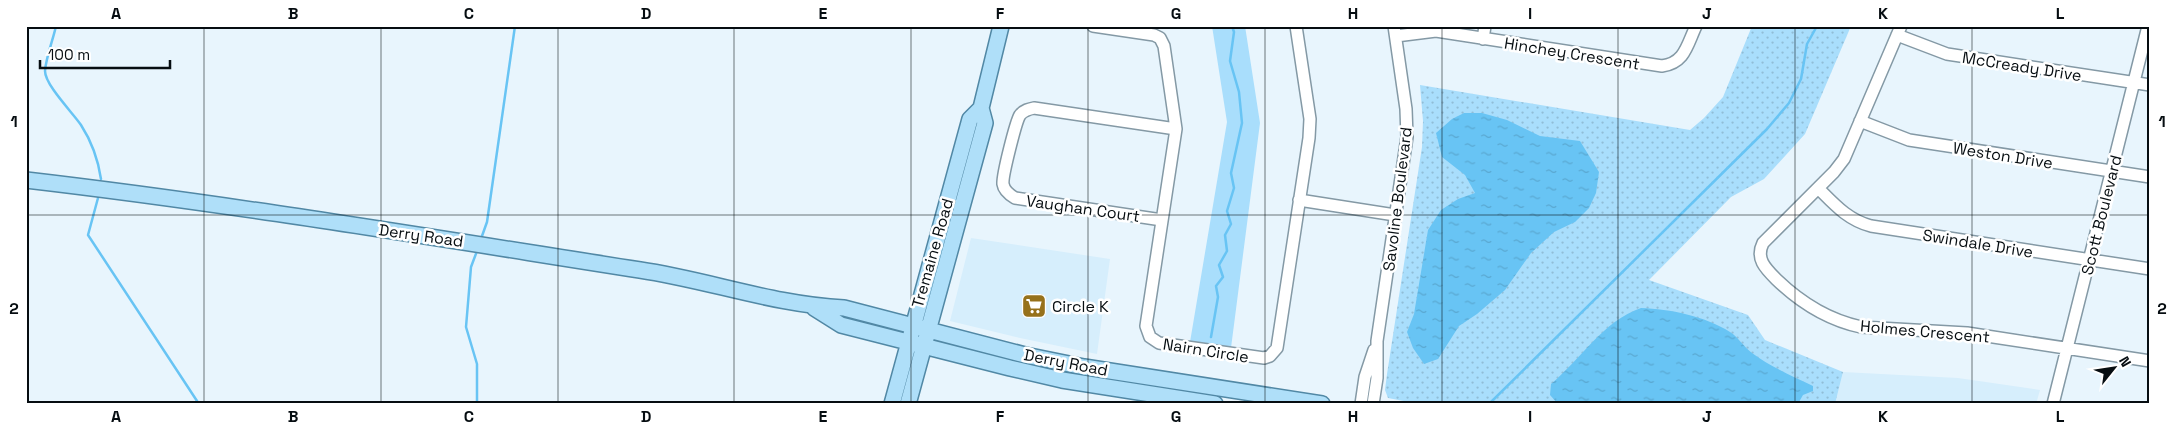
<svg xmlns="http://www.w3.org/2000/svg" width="2176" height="430" viewBox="0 0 2176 430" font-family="'Space Grotesk',sans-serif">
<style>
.built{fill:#d6eefc}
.grass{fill:#a9defc}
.park{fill:url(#park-dots)}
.water{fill:url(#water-ripples)}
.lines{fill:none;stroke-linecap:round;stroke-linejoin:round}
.stream{stroke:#68c4f4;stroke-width:2.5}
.minor-casing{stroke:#8499a5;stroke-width:14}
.major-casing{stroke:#5188a5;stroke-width:18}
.minor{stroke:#fff;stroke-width:11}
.major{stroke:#afdff9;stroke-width:15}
.grid{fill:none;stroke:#060d11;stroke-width:1;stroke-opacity:0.55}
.labels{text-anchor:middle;stroke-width:5;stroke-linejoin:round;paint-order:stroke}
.street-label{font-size:16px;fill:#060d11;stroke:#fff}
.poi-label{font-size:16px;fill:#060d11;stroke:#fff;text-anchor:start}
.neatline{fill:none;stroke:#060d11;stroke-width:2}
.grid-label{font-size:16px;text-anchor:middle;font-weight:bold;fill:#060d11}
</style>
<defs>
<pattern id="park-dots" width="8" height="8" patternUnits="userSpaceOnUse" patternTransform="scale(1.25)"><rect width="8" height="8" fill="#a9defc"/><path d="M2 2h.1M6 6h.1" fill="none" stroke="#90bdd7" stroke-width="1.8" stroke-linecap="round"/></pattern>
<pattern id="water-ripples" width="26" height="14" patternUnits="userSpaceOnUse" patternTransform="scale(1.25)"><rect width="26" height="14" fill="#68c4f4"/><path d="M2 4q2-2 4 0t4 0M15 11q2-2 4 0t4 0" fill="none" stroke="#59a7d0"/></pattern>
</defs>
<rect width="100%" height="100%" fill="#e8f5fd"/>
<path class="built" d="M971,238L1110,259L1097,354L1020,338L950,321Z
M1843,372L1958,378L2040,390L2036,404H1835Z"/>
<path class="grass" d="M1212,26H1245L1260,123L1231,348L1190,342L1227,122Z"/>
<path class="park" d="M1752,26H1851L1805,134L1764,179L1731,197L1649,280L1748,315L1765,340L1843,372L1835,404H1419L1388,398L1385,390L1387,374L1422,147L1423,121L1420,85L1690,130L1704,118L1723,97Z"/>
<path class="water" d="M1464,113H1482L1507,120L1540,136L1580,141L1599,172L1596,193L1589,208L1575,222L1554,232L1531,253L1505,290L1477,314L1459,326L1438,359L1424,364L1413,348L1407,332L1414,314L1428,230L1441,210L1458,199L1475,193L1465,175L1442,157L1436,133L1452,119Z
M1641,308C1670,309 1705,316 1730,332C1738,337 1744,347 1752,353C1771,367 1792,376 1813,386V391L1803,395L1799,402L1795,404H1558L1550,395L1551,384C1581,359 1603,321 1641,308Z"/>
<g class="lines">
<path class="stream" d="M56,26C53,40 46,57 45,71C45,85 73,113 81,125C92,142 98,159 101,179
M98,198L88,235L199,404
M482,236L487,222L515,26
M1211,337L1218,297L1216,286L1223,277L1219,265L1227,251L1225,235L1231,224L1227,211L1234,188L1231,173L1242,123L1239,92L1230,61L1234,32L1232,26
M477,404V364L466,327L471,267L477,251
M1489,404L1767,129L1789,103L1801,79L1807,44L1817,26"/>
<defs>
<path id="minor" d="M1093,26L1154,35L1160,38L1164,46L1176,129L1146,326L1150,337L1159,343L1264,358L1270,356L1277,348L1309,138L1310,119L1296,26
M1901,26L1844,159L1834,172L1763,243C1755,259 1766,269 1777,280C1801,303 1828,320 1861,327L1967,333L2150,361
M1897,35L1947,54L2150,85
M1396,36L1436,31L1662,66C1685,63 1687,45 1696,26
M1483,39L1485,26
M1860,121L1909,140L2150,177
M1818,188C1835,205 1848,220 1871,226L2150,269
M1299,200L1395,215
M1162,220L1015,198C1010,195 1004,191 1003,184C1002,176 1016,121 1020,115C1024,110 1029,109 1034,108L1176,129
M1361,404L1365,377L1374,350
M1373,404L1377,378V341L1407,137L1406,109L1394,26
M2053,404L2148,26"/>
<path id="major" d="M26,180C232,204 435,238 640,270C708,280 775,305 844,308L1025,355L1084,367L1322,404
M814,308L841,325L1010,368L1062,380L1215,404
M892,404L970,119L981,108
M908,404L985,123L981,108L1001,26"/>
</defs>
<use href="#minor" class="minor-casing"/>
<use href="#major" class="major-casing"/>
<use href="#minor" class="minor"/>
<use href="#major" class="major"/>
</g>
<path class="grid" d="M204,26V404M381,26V404M558,26V404M734,26V404M911,26V404M1088,26V404M1265,26V404M1442,26V404M1618,26V404M1795,26V404M1972,26V404M26,215H2150"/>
<defs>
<symbol id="supermarket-square" viewBox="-11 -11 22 22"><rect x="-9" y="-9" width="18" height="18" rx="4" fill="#96711b" stroke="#fff"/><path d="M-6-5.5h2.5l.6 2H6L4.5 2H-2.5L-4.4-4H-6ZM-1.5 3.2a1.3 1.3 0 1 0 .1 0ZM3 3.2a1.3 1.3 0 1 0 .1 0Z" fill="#fff"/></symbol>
</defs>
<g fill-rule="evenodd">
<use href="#supermarket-square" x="1020" y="292" width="28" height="28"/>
</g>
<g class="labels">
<g class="street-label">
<text transform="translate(1572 53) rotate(9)" y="6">Hinchey Crescent</text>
<text transform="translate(2022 66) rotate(9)" y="6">McCready Drive</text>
<text transform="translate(2003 155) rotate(9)" y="6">Weston Drive</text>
<text transform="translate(1397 199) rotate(-83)" y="6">Savoline Boulevard</text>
<text transform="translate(1083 208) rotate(8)" y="6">Vaughan Court</text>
<text transform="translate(2101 215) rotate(-76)" y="6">Scott Boulevard</text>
<text transform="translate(421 235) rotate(8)" y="6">Derry Road</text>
<text transform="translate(1978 243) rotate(9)" y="6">Swindale Drive</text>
<text transform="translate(932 253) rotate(-74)" y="6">Tremaine Road</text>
<text transform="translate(1925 331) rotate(5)" y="6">Holmes Crescent</text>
<text transform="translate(1206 350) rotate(9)" y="6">Nairn Circle</text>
<text transform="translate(1066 362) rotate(11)" y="6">Derry Road</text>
</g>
<g class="poi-label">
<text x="1052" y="312">Circle K</text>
</g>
</g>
<rect width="2176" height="430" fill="none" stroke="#ffffff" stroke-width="55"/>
<g transform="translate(2114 368) rotate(60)" stroke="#ffffff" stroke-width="4" paint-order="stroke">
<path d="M0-4L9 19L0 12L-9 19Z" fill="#060d11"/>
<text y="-8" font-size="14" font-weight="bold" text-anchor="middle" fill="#060d11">N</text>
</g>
<path d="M40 60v8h130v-8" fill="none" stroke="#060d11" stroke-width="2.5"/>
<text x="48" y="60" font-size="15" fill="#060d11" stroke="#ffffff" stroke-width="4" paint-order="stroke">100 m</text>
<rect x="28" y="28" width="2120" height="374" class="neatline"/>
<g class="grid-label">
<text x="116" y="19">A</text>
<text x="293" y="19">B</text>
<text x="469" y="19">C</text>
<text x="646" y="19">D</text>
<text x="823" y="19">E</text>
<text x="1000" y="19">F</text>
<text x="1176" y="19">G</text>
<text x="1353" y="19">H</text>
<text x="1530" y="19">I</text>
<text x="1707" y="19">J</text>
<text x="1883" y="19">K</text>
<text x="2060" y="19">L</text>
<text x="14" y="127">1</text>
<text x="2162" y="127">1</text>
<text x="14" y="314">2</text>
<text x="2162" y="314">2</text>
<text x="116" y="422">A</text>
<text x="293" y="422">B</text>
<text x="469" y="422">C</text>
<text x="646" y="422">D</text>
<text x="823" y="422">E</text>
<text x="1000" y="422">F</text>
<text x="1176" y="422">G</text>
<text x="1353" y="422">H</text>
<text x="1530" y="422">I</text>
<text x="1707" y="422">J</text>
<text x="1883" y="422">K</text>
<text x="2060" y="422">L</text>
</g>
</svg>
